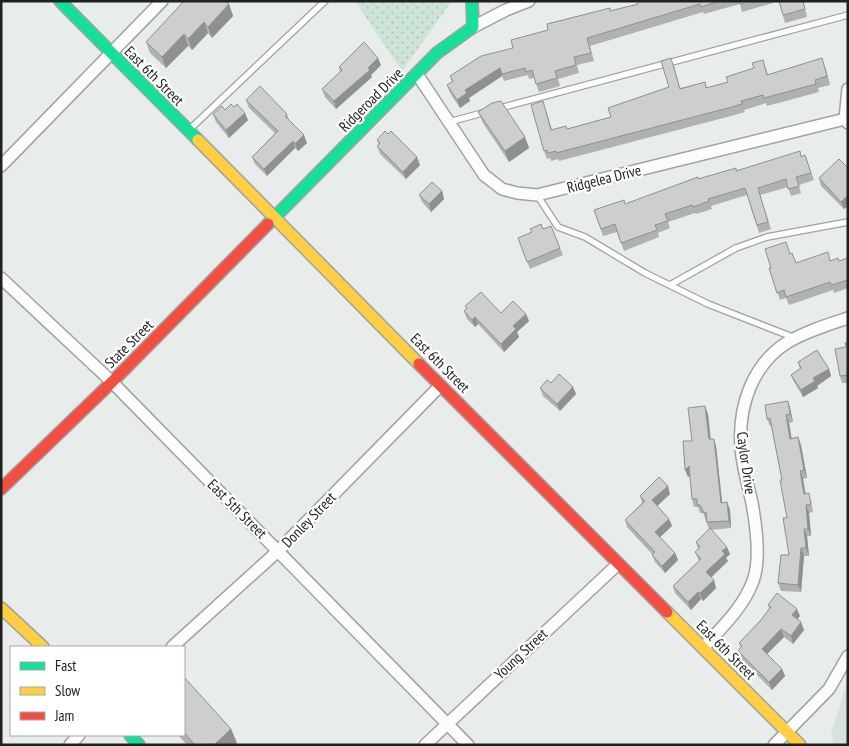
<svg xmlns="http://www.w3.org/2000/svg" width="849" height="746" viewBox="0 0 849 746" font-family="'PT Sans Narrow',sans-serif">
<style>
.built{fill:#d8e2dc}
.grass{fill:url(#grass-dots)}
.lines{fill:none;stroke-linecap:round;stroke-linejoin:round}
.lane-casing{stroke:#a0a3a1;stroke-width:8}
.street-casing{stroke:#a0a3a1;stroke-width:14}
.fast-casing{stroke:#a0a3a1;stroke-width:14}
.slow-casing{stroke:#a0a3a1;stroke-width:14}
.jam-casing{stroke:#a0a3a1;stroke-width:14}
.lane{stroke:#fcfcfc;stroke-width:5.5}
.street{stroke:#fcfcfc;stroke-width:11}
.fast{stroke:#16e098;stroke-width:11}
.slow{stroke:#ffcf43;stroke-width:11}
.jam{stroke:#f24e42;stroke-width:11}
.wall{fill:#afb2b0}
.shaded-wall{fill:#8f9190}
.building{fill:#cccfcd;stroke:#8f9190}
.labels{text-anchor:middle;stroke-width:4.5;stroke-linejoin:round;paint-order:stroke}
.street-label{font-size:15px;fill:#202221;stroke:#fff}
</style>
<defs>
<pattern id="grass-dots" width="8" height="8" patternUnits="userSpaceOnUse" patternTransform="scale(1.25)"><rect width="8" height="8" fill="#cce5d6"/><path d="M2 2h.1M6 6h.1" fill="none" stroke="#afc4b7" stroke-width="1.8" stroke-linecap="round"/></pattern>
</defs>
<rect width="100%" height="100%" fill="#e8ecea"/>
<path class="built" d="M848,679V745H834L831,734Z"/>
<path class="grass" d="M355,1H452L402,71Z"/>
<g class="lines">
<defs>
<path id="lane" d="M500,108L848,15
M449,122L486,112
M190,129L325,1
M537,195L558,227L585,237L645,273L708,304L795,338
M670,285L736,248L767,237L848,222"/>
<path id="street" d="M473,27L506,10L529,1
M417,74L484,175L502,189L517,193L537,195L845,119
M848,89L845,119L848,123
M1,166L162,1
M1,278L112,382L468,745
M172,647L278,551L440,386
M703,648C722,627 743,608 753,581C761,560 756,525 752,503C748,485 742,465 741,447C738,407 752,364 788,342C807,331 827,325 848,318
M70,745L79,735
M425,745L618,564
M774,745L829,689L848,656"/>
<path id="fast" d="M60,1L198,140
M268,224L437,53L473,27L472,1
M130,735L139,745"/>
<path id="slow" d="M198,140L419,364
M1,608L43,647
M667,612L800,745"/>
<path id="jam" d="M419,364L667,612
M1,489L112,382L268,224"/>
</defs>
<use href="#lane" class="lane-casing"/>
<use href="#street" class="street-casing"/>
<use href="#fast" class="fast-casing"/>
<use href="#slow" class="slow-casing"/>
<use href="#jam" class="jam-casing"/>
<use href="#lane" class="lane"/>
<use href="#street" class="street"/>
<use href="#fast" class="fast"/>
<use href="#slow" class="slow"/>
<use href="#jam" class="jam"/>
</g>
<path class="wall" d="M637,1H772L773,3L742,12L740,4L704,14L703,12L590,46L594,61L577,65L579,73L558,79L560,86L539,92L534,78L529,79L528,75L504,81L502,76L469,98L470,101L460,108L450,93L447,85L452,82L450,76L513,48L548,30L611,11L638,4Z
M779,1H803L807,17L785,23Z
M229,4L233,16L212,38L208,33L192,50L188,46L166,68L150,53L146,42Z
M381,65L371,75L372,77L336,109L325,97L322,89L340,72L339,67Z
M674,66L680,88L705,82L707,88L728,82L766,68L768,75L825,67L830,85L818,88L819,92L767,106L766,103L744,110L745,112L731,116L559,161L558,159L551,161L550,158L547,159L544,151L546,110L552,130L567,129L611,117L669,87Z
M246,100L287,114L289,120L307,143L298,151L295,148L267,176L255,164L252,157L275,133L249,108Z
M234,107L248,120L229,138L216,122L213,114Z
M478,112L525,137L529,148L509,162L483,123Z
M377,140L420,165L406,179L380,154L377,146L379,145Z
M805,155L814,180L799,185L801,193L791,196L788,187L760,195L771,229L759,233L747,195L711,206L712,209L696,214L695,213L668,222L670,228L658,233L659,237L624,251L617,232L603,236L594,210L625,204L698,179Z
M848,168V206L844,209L821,186L819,178Z
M442,191L444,199L431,212L422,202L419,195Z
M543,229L560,248L563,255L530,269L518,238Z
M790,254L796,263L839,261L848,258V288L834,293L833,290L789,305L786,298L780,300L769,268H771Z
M465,306L501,313L526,314L529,321L517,332L519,337L504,352L478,324L475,327L467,319L464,311L466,309Z
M848,343V383H842L840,376L846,347Z
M798,362L829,369L831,376L817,386L818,388L803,397L794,382L791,375L800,369Z
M551,383L573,387L576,394L560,411L543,396L540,388Z
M788,401L790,408L793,422L789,423L791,438L798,437L801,445L807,478L803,479L805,494L811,501L813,512L809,513L811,536H807L809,556H804L801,592L781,591L778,583L789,555L787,518L782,480L771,426H770L767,419Z
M708,414L711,439L716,446L722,502H727L730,510L731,528L711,530L730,554L726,558L728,561L711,578L716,588L703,601L701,599L691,610L675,593L673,586L699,561L695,552L698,549L696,542L709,529L703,513H700L698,507H694L692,499L690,476L688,477L692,441Z
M670,494L657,506L669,519L672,526L660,537L675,553L678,560L665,573L655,562L652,554L627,527L625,520L642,503L640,496Z
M768,605L800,616L797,619L804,630L793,644L784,637L767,654L782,669L785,676L772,690L740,658L738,651L741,648L739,643L760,621L769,609Z
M184,677L231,729L237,743L235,745H187L178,735H184Z"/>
<path class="shaded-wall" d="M229,4L233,16L212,38L208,27Z
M204,22L208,33L192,50L188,39Z
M184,34L188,46L166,68L162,57Z
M378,58L381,65L371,75L372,77L336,109L334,101Z
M822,58L825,67L830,85L827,76Z
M500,68L502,76L469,98L470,101L460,108L457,100L465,90Z
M245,113L248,120L229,138L226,130Z
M304,135L307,143L298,151L295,144Z
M525,137L529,148L509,162L505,151Z
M293,141L295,148L267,176L264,169Z
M417,157L420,165L406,179L403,172Z
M442,191L444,199L431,212L429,204Z
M847,196L848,200V206L844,209L841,202Z
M526,314L529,321L517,332L519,337L504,352L501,344L513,326Z
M475,317L478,324L475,327L472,320Z
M829,369L831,376L817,386L818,388L803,397L801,390L813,378Z
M573,387L576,394L560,411L557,404Z
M788,401L790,408L793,422L790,414Z
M705,406L708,414L711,447L709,439Z
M786,415L789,423L793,446L790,439Z
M798,437L801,445L807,478L804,470Z
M714,439L716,446L723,510L721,503Z
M689,466L692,474L688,477L685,470Z
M800,471L803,479L807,501L804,494Z
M668,486L670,494L655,508L652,500Z
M727,502L730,510L731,528L729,521Z
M806,505L809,513L811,536L808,529Z
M669,519L672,526L658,539L655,532Z
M804,529L807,536L809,556L806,548Z
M727,547L730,554L726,558L728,561L708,580L706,572L722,551Z
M801,548L804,556L801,592L798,585Z
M675,553L678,560L665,573L662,566Z
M714,580L716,588L703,601L700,593Z
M698,592L701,599L691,610L688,602Z
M797,609L800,616L795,622L792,615Z
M801,622L804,630L793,644L791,636Z
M781,629L784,637L765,656L762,649Z
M782,669L785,676L772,690L769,682Z
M231,729L237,743L235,745H214Z"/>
<path class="building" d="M184,1H226L229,4L208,27L204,22L188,39L184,34L162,57L146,42Z
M637,1H719L701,7L700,4L587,38L591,53L574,57L576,65L555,71L557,78L536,84L532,70L526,72L525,68L502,74L500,68L465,90L467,93L457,100L447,85L453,81L450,76L481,56L513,48L511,40L548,30L547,24L610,8V11L638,4Z
M739,1H749L740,4Z
M779,1H803L805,9L783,15Z
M364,42L378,58L368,68L370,70L334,101L322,89L342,70L339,67Z
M671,58L680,89L705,82L706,88L728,82L726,77L754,68L752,63L763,60L767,75L822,58L827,76L815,80L816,84L764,98L763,95L741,101L742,104L728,108L556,153V151L548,153L547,150L544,151L531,105L543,101L551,130L566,126L567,129L611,117L608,108L669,87L661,61Z
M260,86L287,114L285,116L304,135L295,144L293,141L264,169L252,157L278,131L246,100Z
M501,101L525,137L505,151L478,112L492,103Z
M231,104L234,107L237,104L245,113L226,130L213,114L222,106L225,110Z
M385,131L388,134L391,131L417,157L403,172L377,146L380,143L377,140Z
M800,151L801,157L805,155L811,173L796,177L799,186L788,189L786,179L758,188L768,222L757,225L745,188L708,199L709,201L693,207L692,205L665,214L668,221L655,225L657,230L621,243L615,224L601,229L594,210L624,200L625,204L698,177V179L736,168V171Z
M839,159L848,168V198L847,196L841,202L819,178Z
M432,182L442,191L429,204L419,195Z
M541,224L543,229L551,226L560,248L527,262L518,238L532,232L530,229Z
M786,242L790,254L792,253L796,263L828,252L830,261L838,258L839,261L848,258V280L831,285L830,282L786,297L784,290L777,293L769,268H771L765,249Z
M481,292L501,313L513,301L526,314L513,326L516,329L501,344L475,317L472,320L464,311L467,308L465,306Z
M845,343H848V375L840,376L835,349L846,347Z
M817,350L829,369L813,378L815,381L801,390L791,375L801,368L798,362Z
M559,374L573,387L557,404L540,388L547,380L551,383Z
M788,401L790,414L786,415L790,439L798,437L804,470L800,471L804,494L809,493L811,504L806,505L808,529H804L806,548H801L798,585L778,583L781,555H789L783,518H787L780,480H782L770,418L767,419L765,405Z
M705,406L709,439H714L721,503L727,502L729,521L707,522L706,512L704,513L700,505H697V499H692L689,466L685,470L683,441H692L688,408Z
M659,477L668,486L652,500L669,519L655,532L675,553L662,566L652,555L655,552L625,520L645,501L640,496Z
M710,528L727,547L722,551L725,554L706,572L714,580L700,593L698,592L688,602L673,586L701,559L695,552L700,547L696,542Z
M777,593L797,609L792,615L801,622L791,636L781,629L762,649L782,669L769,682L738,651L742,646L739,643L760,621L771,607L768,605Z
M184,677L231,729L214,745H195L184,732Z"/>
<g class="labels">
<g class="street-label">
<text transform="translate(154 76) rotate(45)" y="5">East 6th Street</text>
<text transform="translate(371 100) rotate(-45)" y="5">Ridgeroad Drive</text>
<text transform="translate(604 179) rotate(-14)" y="5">Ridgelea Drive</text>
<text transform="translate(129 344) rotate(-45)" y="5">State Street</text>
<text transform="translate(440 363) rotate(45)" y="5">East 6th Street</text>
<text transform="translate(746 463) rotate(82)" y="5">Caylor Drive</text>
<text transform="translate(237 509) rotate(45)" y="5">East 5th Street</text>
<text transform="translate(309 520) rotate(-46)" y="5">Donley Street</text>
<text transform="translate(726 650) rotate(45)" y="5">East 6th Street</text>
<text transform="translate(521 654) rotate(-43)" y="5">Young Street</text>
</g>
</g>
<rect width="849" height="746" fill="none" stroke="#202221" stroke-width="5"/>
<rect x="10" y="646" width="175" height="90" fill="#ffffff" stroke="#a6a7a6"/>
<rect x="20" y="662" width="25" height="8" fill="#16e098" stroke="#a6a7a6"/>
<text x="55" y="671" font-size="15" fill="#202221">Fast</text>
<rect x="20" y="687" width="25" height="8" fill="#ffcf43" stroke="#a6a7a6"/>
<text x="55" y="696" font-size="15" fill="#202221">Slow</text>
<rect x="20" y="712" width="25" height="8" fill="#f24e42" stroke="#a6a7a6"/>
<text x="55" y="721" font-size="15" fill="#202221">Jam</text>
</svg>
